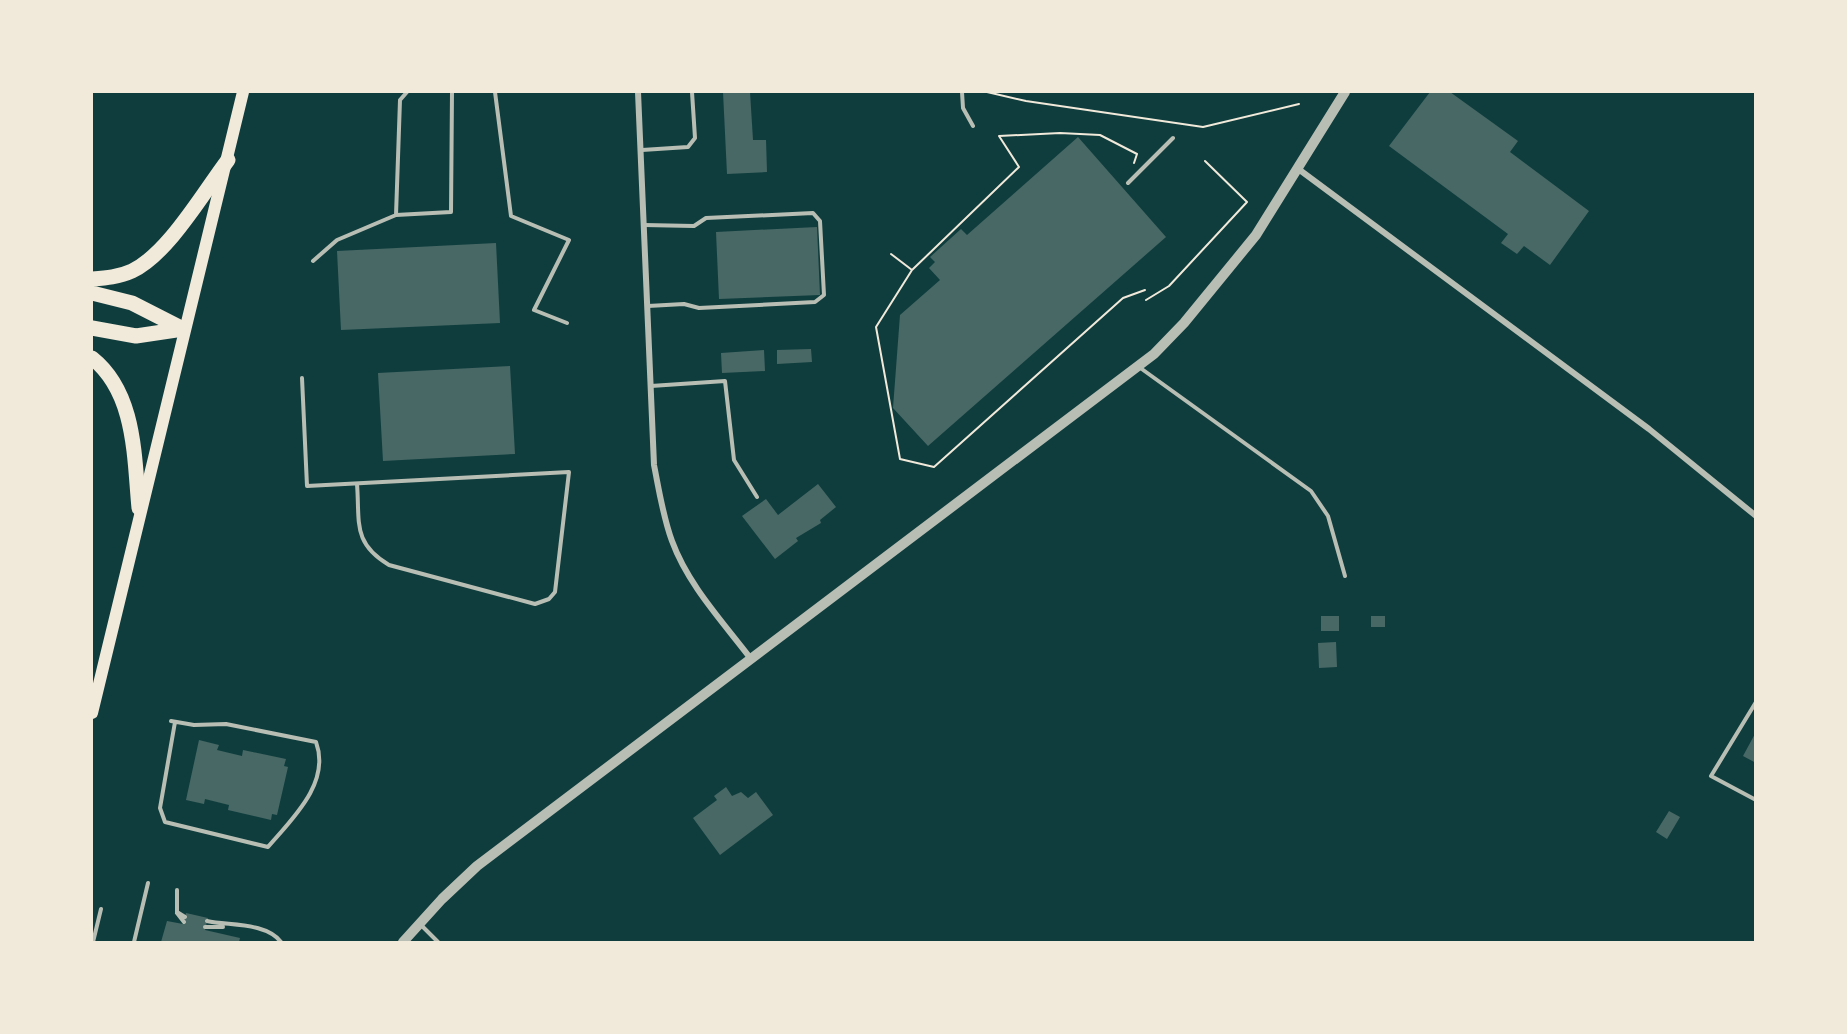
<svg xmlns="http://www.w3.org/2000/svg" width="1847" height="1034" viewBox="0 0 1847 1034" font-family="Helvetica,sans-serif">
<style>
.building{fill:#486865}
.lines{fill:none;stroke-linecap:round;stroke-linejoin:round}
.path{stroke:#f1e9da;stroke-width:2}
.service{stroke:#b8beb3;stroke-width:4}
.minor{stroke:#b8beb3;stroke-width:6}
.tertiary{stroke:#b8beb3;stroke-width:10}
.secondary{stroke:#f1e9da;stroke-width:12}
.motorway{stroke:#f1e9da;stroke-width:15}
</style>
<rect width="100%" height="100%" fill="#0f3d3e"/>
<path class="building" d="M723,92H750L753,140H766L767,172L727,174Z
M1430,92H1450L1518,141L1510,152L1589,211L1550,265L1524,246L1517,254L1501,243L1508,234L1389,146Z
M1078,137L1166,237L928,446L893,408L900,315L940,280L929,268L935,262L930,257L961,229L967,235Z
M817,227L820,295L719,299L716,232Z
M496,243L500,323L341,330L337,251Z
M811,349L812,362L777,364V350Z
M764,350L765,371L722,373L721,353Z
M510,366L515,454L383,461L378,373Z
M818,484L836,507L820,520L821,523L796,538L798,541L775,559L742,516L766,499L778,515Z
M1321,616H1339V631H1321Z
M1371,616H1385V627H1371Z
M1336,642L1337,667L1319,668L1318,643Z
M1756,732V763L1743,756Z
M199,740L219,745L217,750L242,756L243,750L286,759L284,766L288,767L277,815L272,814L271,820L228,810L229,805L205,799L204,804L186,800Z
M726,787L732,796L741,792L748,798L756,792L773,815L720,855L693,818L717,800L714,796Z
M1669,811L1680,817L1667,839L1656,832Z
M186,913L208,918L205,930L240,938L239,942H161L167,921L183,924Z"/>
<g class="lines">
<path class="path" d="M987,92L1026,101L1203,127L1299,104
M891,254L912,270L1019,167L999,136L1060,133L1100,135L1137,154L1134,163
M912,270L876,327L900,459L934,467L1123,298L1145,290
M1146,300L1169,286L1247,202L1205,161"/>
<path class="service" d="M495,92L511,216L569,240L534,310L567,323
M962,92L963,108L973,126
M642,150L688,147L695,138L692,92
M1128,183L1173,138
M396,215L400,100L407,92
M644,225L694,226L706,218L813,213L820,221L824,295L815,302L699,308L684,304L648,306
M313,261L337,240L396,215L451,212L452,92
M1139,367L1311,491L1328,516L1345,576
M302,378L307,486L569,472L555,592L549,599L535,604L389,565C352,543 360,522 357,484
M651,386L725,381L734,460L757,497
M1756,702L1711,776L1756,800
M171,721L194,725L226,724L316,742C331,783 292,819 268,847L165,822L160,808L175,722
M177,890V912L185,917
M177,913L184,922
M207,921C229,926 266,922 281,942
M422,926L438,942
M205,927H223
M93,942L101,909
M134,942L148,883"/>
<path class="minor" d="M638,92L654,465C659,490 663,517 672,541C688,585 723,622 751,659
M1297,168L1649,429L1756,516"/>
<path class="tertiary" d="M403,942L442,899L477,866L1154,354L1184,323L1256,235L1345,92"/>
<path class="secondary" d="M92,713L243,92"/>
<path class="motorway" d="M92,279C105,278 119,277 132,271C168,254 203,193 228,160
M92,293L132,303L183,329
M92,328L136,336L183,329
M92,358C136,393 134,457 139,508"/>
</g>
<rect width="1847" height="1034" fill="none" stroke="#f1e9da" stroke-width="186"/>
</svg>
